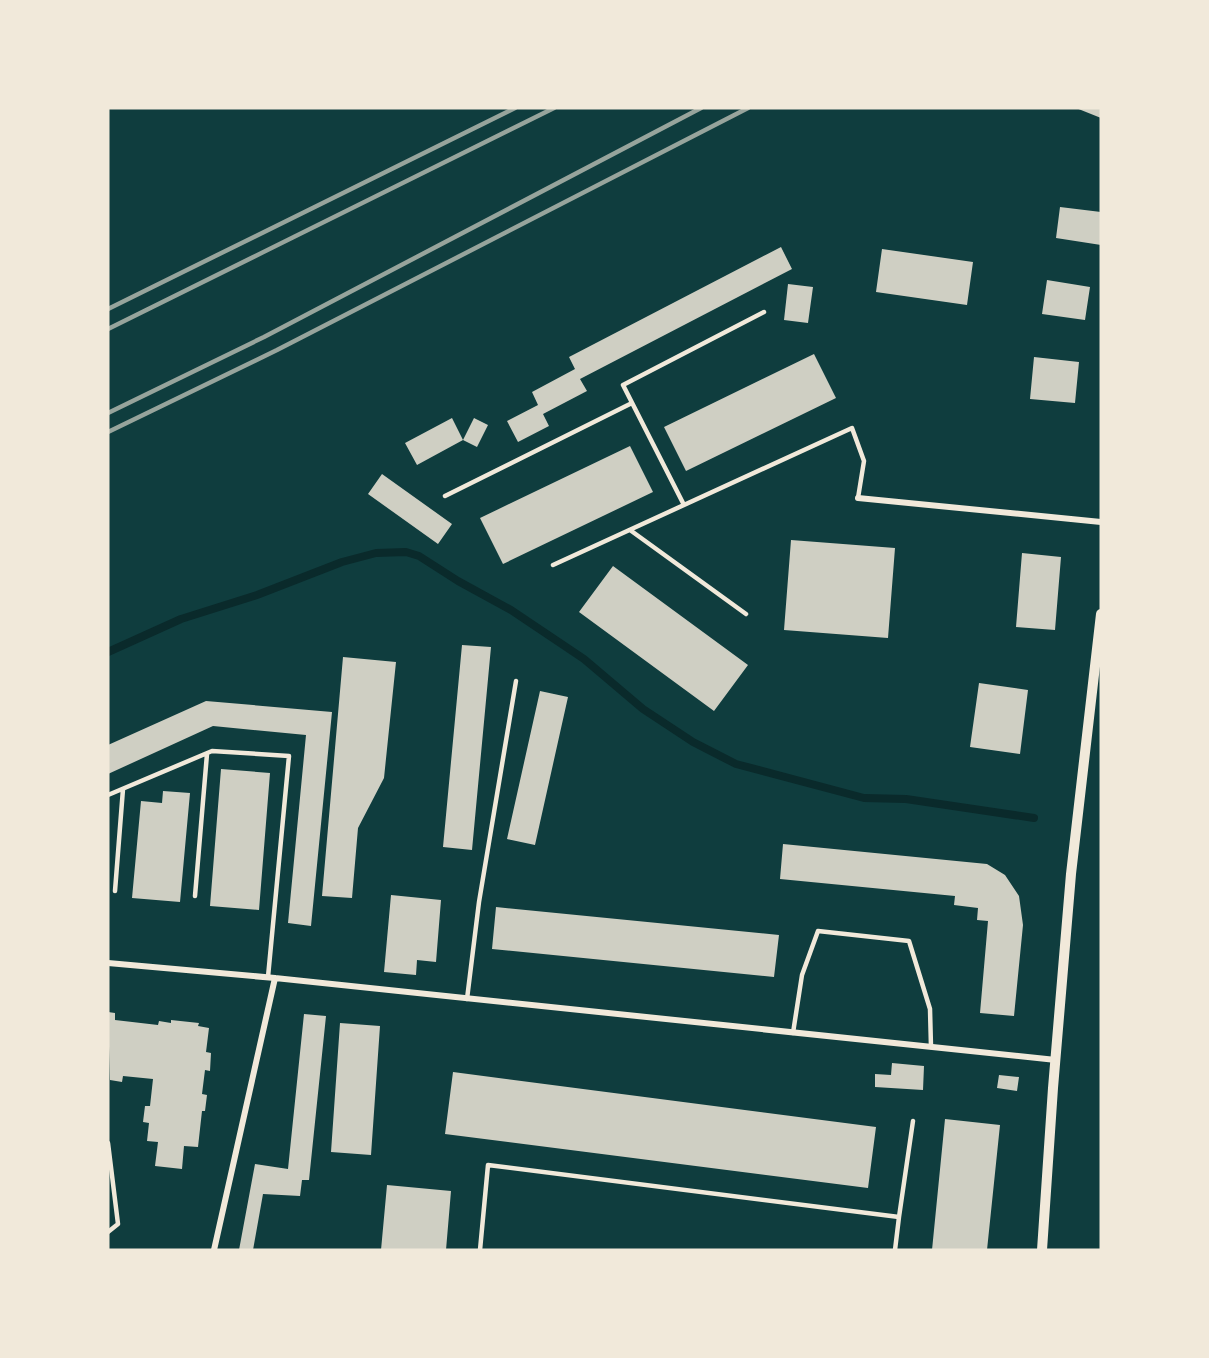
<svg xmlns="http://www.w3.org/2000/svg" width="1209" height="1358" viewBox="0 0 1209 1358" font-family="'Nunito Sans',sans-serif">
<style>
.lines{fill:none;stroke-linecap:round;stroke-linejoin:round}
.stream{stroke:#0a2a2b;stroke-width:8}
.building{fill:#cfcfc3}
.service{stroke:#f1e9da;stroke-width:4.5}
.minor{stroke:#f1e9da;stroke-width:6}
.tertiary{stroke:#f1e9da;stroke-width:10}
.rail{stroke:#97a49c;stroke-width:4.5}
</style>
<rect width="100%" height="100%" fill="#0f3d3e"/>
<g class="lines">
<path class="stream" d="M108,652L181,619L257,595L342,562L376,553L406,552L419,556L458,581L511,610L584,659L643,709L693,742L736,764L864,798L906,799L1034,818"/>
</g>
<path class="building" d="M1076,108H1101V118Z
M1060,207L1101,212V245L1056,238Z
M781,247L792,269L580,379L587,391L543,414L549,426L518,442L507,421L538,405L532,392L575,369L569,357Z
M882,249L973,262L967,305L876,292Z
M1047,280L1090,287L1085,320L1042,314Z
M788,284L813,287L808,323L784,320Z
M814,354L836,398L686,471L664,427Z
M1034,357L1079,362L1075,403L1030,399Z
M452,418L463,440L474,418L488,425L477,447L463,440L417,465L405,443Z
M630,446L653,492L503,564L480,518Z
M382,474L452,524L438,544L368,494Z
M791,540L895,548L888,638L784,630Z
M1022,553L1061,557L1055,630L1016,627Z
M613,566L748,665L714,711L579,612Z
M462,645L491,647L472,850L443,847Z
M343,657L396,662L384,778L358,828L352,898L322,896Z
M979,683L1028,690L1020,754L970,747Z
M540,691L568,697L535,845L507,839Z
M206,701L332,712L311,926L288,923L306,735L213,726L108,774V745Z
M221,769L270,773L259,910L210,906Z
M163,791L190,793L180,902L132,898L141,801L162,803Z
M783,844L987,864L1005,875L1019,896L1023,925L1014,1016L980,1013L988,921L977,920L978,908L954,905L955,896L780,879Z
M391,895L441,900L436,962L417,960L416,975L384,972Z
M496,907L779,935L774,977L492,949Z
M108,1012L115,1013V1020L158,1025L159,1021L171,1023V1020L199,1023L198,1026L209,1028L206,1052L211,1053L210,1071L205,1070L202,1094L207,1095L205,1111H202L198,1147L184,1146L182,1169L155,1166L158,1142L147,1141L149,1123L143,1122L145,1106H150L153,1079L123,1076L122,1082L110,1080Z
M304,1014L326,1016L309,1180H302L300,1196L263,1194L253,1250H239L255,1164L288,1169Z
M340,1023L380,1026L371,1155L331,1152Z
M892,1063L924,1066L923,1090L875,1087V1074L891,1075Z
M453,1072L876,1127L868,1188L445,1134Z
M999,1075L1019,1077L1017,1091L997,1088Z
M945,1119L1000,1125L987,1250H932Z
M387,1185L451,1191L446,1250H381Z"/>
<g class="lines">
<path class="service" d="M445,496L632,403
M684,505L623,385L764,312
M630,530L746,614
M553,565L852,428L864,461L858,498
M108,795L212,751L289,756L268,977
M115,891L123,789
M195,896L207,754
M467,999L479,902L516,681
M793,1033L802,975L818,931L909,941L930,1009L931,1047
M108,1143L118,1224L108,1232
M899,1217L913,1121
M480,1250L488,1165L899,1217L895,1250"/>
<path class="minor" d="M858,498L1101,522
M108,963L275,978L1056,1060
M214,1250L275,978"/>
<path class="tertiary" d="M1042,1250L1053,1088L1071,874L1101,614"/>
<path class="rail" d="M108,309L515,108
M108,329L554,108
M108,413L264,337L701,108
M108,432L277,350L748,108"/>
</g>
<rect width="1209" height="1358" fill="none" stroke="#f1e9da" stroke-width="219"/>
</svg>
